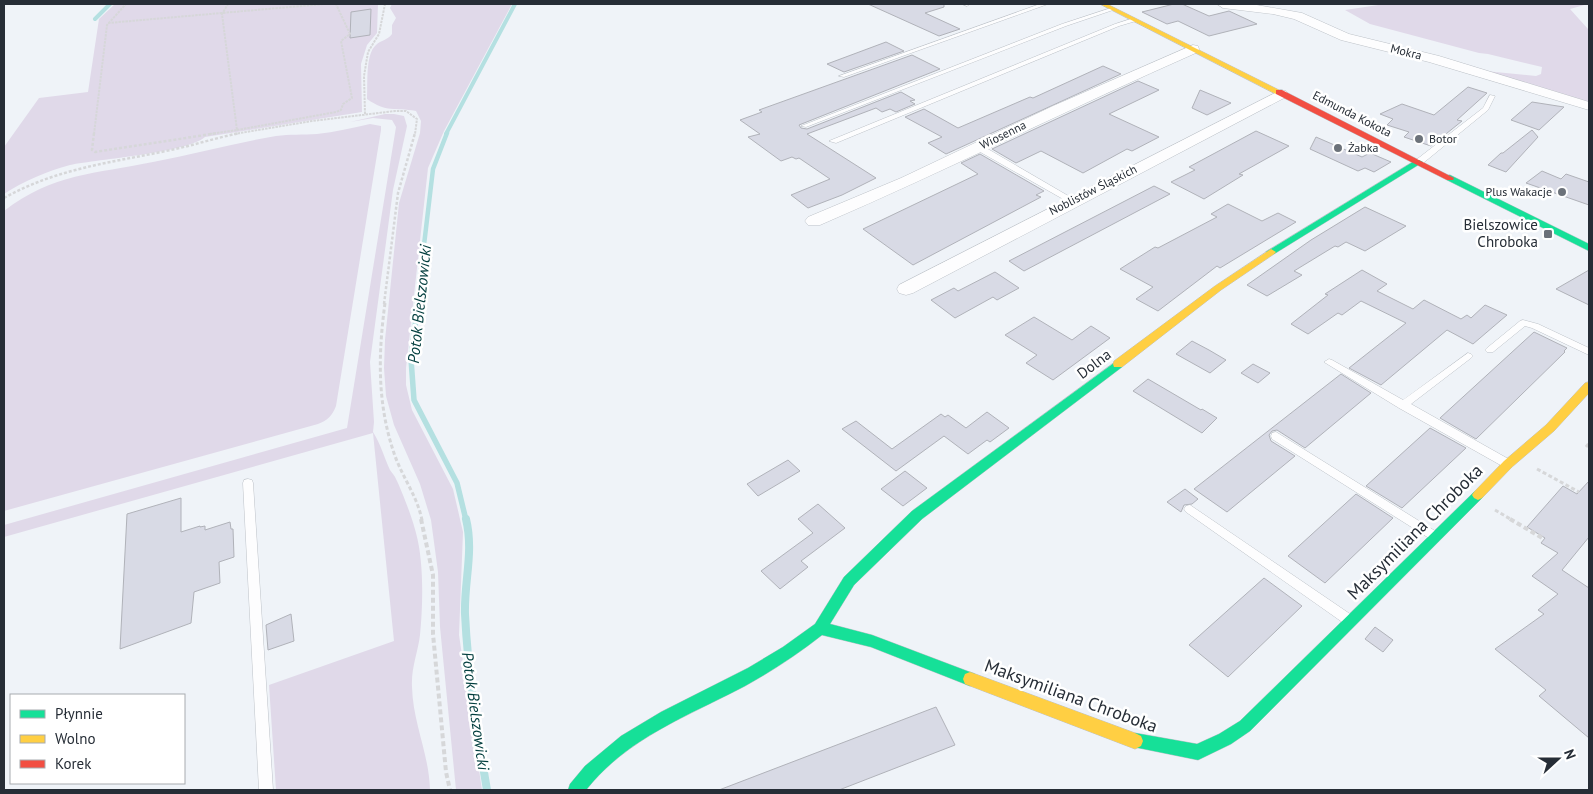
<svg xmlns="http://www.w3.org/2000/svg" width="1593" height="794" viewBox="0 0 1593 794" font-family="'PT Sans',sans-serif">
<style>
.green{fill:#e0d9e9}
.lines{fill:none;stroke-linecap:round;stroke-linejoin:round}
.stream-far3{stroke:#b4e0e1;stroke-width:4}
.stream-far2{stroke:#b4e0e1;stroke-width:4.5}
.stream-far1{stroke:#b4e0e1;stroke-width:5.5}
.stream{stroke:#b4e0e1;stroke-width:8}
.building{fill:#d8dae5;stroke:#b0b2b9}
.lane-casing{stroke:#bdc2c8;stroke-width:1}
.street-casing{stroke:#bdc2c8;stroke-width:1}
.fast-casing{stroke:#bdc2c8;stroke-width:1}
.slow-casing{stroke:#bdc2c8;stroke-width:1}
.jam-casing{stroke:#bdc2c8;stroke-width:1}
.path-far3{stroke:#d6d7d9;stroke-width:2;stroke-dasharray:2.5 1;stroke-linecap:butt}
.path-far2{stroke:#d6d7d9;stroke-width:2.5;stroke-dasharray:3 2;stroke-linecap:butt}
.path-far1{stroke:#d6d7d9;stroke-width:3;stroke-dasharray:4 2.5;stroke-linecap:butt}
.path{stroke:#d6d7d9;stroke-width:4;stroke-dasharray:5 3;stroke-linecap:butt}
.lane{fill:#fdfdfe;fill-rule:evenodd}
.street{fill:#fdfdfe;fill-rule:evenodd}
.fast{fill:#16e098;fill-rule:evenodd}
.slow{fill:#ffcf43;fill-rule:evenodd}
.jam{fill:#f24e42;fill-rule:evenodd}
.poi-dot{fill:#6c727a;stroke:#fff;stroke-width:2}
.labels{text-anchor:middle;stroke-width:5;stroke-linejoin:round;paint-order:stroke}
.far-street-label{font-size:12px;fill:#262d36;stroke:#fff}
.far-poi-label{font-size:12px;fill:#262d36;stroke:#fff;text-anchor:start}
.poi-label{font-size:15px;fill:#262d36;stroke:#fff;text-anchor:end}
.street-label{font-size:15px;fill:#262d36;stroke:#fff}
.water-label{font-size:16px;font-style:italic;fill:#023e3e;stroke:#fff}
.near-street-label{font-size:18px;fill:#262d36;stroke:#fff}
</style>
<rect width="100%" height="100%" fill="#eff3f8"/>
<path class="green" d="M115,4H378L377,33L367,45L361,64L362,112L205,137C186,153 99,159 70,165C47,171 24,181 4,194V147L39,98L88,92L99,19Z
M392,4H512L444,131L428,168L406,368V385L412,410L453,489L463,532L459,635L482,790H456L440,627L438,572L431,520L420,484L394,425L386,396L384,368L385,340L399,203L420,133L421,121L416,111C394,107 387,113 367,99C368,85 365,54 376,45C381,40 388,40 392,34V25L396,18L390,8Z
M1385,4H1588L1570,9L1588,29L1589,34V103L1475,70L1536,76L1541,74L1542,67L1488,54L1479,53L1370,24L1345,10Z
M385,114H394L404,116L407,126L393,190L370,362L374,422L373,432C381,445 384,457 390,470C392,473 395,476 396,479C402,491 413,520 416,533C424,562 423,605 420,635C418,652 411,668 412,687C413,724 429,753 430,790H276L269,685L394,641L373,433L4,537V525L347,428L396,127L392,120L373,118L350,122Z
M370,124L381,126V130L336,406C332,416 328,420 318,424L4,511V211C53,173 95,174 153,162C194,154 234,143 276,136C290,134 303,135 317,134C335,132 352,128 370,124Z"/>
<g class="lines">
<path class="stream-far3" d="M95,19L110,4
M446,134L515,4"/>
<path class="stream-far2" d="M417,304L433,169L447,133"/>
<path class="stream-far1" d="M418,303L411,359L414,400L457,483L466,520"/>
<path class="stream" d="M466,519C474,552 464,581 465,614C468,674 477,731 487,790"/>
</g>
<path class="building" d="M868,4H944V7L925,13L960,29L939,36Z
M1174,4H1182L1209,16L1229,11L1257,24L1209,36L1178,21L1167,24L1142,12Z
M371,9L370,35L350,38L351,12Z
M886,42L904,51L844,72L827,64Z
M912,55L940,69L799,125L801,128L807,129L901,92L915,100L910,101L915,104L896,112L890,109L882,112L876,108L807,134L876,178L842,195L808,208L791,195L830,179L799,158L796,159L792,157L781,161L748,137L760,134L740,120L762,112L759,110Z
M1103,66L1121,74L946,154L928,143L942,137L905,117L924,109L958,128L1030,97L1033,98Z
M1138,81L1159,90L1109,114L1159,137L1132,151L1127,149L1083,173L1041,151L1016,163L992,149Z
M1468,87L1487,93L1457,120L1462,121L1431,146L1404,137L1409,132L1387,125L1393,119L1380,114L1402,104L1434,115Z
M1200,90L1231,103L1207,115L1192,108Z
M1532,102L1564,107L1539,130L1511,120Z
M1532,130L1538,137L1506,172L1488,165L1501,153H1503Z
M1256,131L1289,146L1239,174L1243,175L1204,199L1171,182L1195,170L1189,167Z
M1316,137L1362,157L1370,153L1391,162L1374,172L1365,168L1358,171L1310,149Z
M980,154L1044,191L1036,195L1041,197L913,265L863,229L978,174L961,163Z
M1542,171L1561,179L1566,174L1589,182V205L1526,183Z
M1154,186L1170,194L1024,271L1009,261Z
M1228,204L1262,221L1278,213L1296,222L1220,268L1217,266L1158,311L1136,299L1153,287L1120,269L1155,247L1158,248L1217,217L1211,214Z
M1365,207L1406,226L1365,251L1346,242L1338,247L1335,246L1294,271L1302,275L1267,296L1247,285L1311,240Z
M1362,270L1387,284L1377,291L1413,309L1424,300L1461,319L1467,315L1471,318L1485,305L1507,315L1473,344L1447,330L1381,385L1349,368L1406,323L1361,301L1342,315L1338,313L1308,334L1291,324L1328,295L1325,294Z
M1589,270V305L1556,289Z
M995,272L1019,288L997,300L993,297L955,318L931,300L954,288L958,291Z
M1034,317L1072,340L1091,326L1110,338L1053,380L1026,363L1037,355L1005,335Z
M1534,332L1567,348L1564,351L1565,352L1476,439L1440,418Z
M1192,341L1209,350L1226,360L1210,373L1176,354Z
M1253,364L1270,373L1258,383L1241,373Z
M1341,374L1371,393L1305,448L1277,430L1272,431L1269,435L1271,441L1295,456L1227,512L1194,489Z
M1148,379L1201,410L1202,409L1217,418L1202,433L1133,391Z
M987,412L1009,428L990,442L987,440L968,454L944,436L896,471L842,429L856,421L892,449L941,414L945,417L948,415L966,428Z
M1430,428L1466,448L1402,508L1366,486Z
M788,460L800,471L758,496L747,484Z
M905,471L927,488L903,506L881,489Z
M1589,481V537L1562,570L1589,588V738L1539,696L1546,690L1495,649L1544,614L1538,610L1558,594L1532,576L1558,553L1541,543L1545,538L1527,527L1563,486L1577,494Z
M1185,489L1198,499L1192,504L1184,505L1181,512L1167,502Z
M1356,494L1393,518L1325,583L1288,556Z
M181,498V532L200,526V527L205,526V530L230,522L231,529H233L234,557L219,562L220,583L194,592L191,623L120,649L127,514Z
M818,504L845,528L801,561L808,567L780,589L761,571L813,533L798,519Z
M1264,578L1302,606L1228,677L1189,645Z
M291,614L294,641L268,650L266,625Z
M1375,627L1393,640L1383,652L1365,639Z
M936,707L955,745L839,790H719Z"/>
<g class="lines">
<defs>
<path id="lane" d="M962,4H970L967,6Z
M1040,4H1048L844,77L839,76Z
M1111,8L1116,9L1066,26L806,127L801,126L1062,24Z
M1134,18L1137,20L1136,21L1119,26L836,143L829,141L1115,24Z
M1490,95L1495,96L1488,110L1422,164H1416V160L1483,108Z
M975,145H981L1077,201L1073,203H1070L975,149Z
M1523,320L1538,324L1589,348V355L1532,328L1525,326L1493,352H1487L1485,350L1487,348L1520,321Z
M1468,353L1471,354L1473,356L1471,358L1411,404L1512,461L1513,464L1512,467H1504L1399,408L1324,362L1329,359L1332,360L1403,400Z
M1276,432L1440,534L1442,537L1440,540L1436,542L1432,540L1272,439L1271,436L1272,433Z
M248,479L252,480L253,483L273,790H259L243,483L244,480Z
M1190,505L1353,616L1355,620L1353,624L1349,626L1345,624L1186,512L1184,509L1186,506Z"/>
<path id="street" d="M1217,4H1251L1302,13L1349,34L1439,56L1589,102V110L1429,62L1341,40L1294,19L1273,14L1223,8Z
M1193,45L1198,46L1199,49L1198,52C1071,108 947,170 820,225H808L805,221L808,217L901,178L1053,106Z
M1281,90L1286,91L1288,94L1286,97L913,293L906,295L899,293L897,289L899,285Z"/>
<path id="fast" d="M1416,160H1419L1423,162L1274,254H1268L1266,252Z
M1450,175L1589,244V251L1447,180V176Z
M1118,360L1123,364L1122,367L922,519L854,585L830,624L872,635L975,674L977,679L975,684L970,686L871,647L822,635C798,654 772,671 745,686C688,716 627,738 586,790H568L570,784L585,766L621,736L661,712L748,668L783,647L815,624L844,577L912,511Z
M1478,490L1482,492L1484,495L1482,498L1250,731L1231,744L1198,760L1129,746L1127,741L1129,736L1135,733L1197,744L1219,734L1240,721L1474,492Z"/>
<path id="slow" d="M1100,4H1107L1283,92L1276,94Z
M1271,249L1276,252L1274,254L1221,290L1122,367H1114L1113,364L1114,361L1215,286Z
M1589,382V393L1554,431L1512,467L1482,498L1478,500L1474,498L1472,495L1474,492L1504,461L1546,425L1585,383Z
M970,672L1135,733L1141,736L1143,741L1141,746L1135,749L965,684L963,679L965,674Z"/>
<path id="jam" d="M1276,90H1282L1454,178L1453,180H1447L1276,94Z"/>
</defs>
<use href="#lane" class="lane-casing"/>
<use href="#street" class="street-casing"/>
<use href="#fast" class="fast-casing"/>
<use href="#slow" class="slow-casing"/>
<use href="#jam" class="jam-casing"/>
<path class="path-far3" d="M108,23L324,4
M365,114L364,76L368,52L379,34L385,4
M237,130L336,112L341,110L343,104L352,98L341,41L350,34L336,4
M94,134L107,25L126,4
M210,134L237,130L222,14L228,4
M234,134L312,121L395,111H406L417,119L415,134"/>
<path class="path-far2" d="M94,133L92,150L95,152L218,133
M4,198C56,169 108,163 166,151C191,146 215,138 240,133
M384,304L398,193L415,133"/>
<path class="path-far1" d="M385,303C378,355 377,405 395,456C403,478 417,496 422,520
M1586,447L1589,443
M1537,469L1579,492
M1495,510L1512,520"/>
<path class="path" d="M421,519L433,575V634L446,772L450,790
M1510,519L1544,539"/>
<use href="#lane" class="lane"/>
<use href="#street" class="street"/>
<use href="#fast" class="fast"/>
<use href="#slow" class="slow"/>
<use href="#jam" class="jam"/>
</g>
<g class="poi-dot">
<circle cx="1419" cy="139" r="5"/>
<circle cx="1338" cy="148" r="5"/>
<circle cx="1562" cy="192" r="5"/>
<rect x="1543" y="229" width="10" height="10" rx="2.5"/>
</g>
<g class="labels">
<g class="far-street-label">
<text transform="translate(1406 52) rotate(14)" y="4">Mokra</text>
<text transform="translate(1352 114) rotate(27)" y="4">Edmunda Kokota</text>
<text transform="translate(1003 135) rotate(-26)" y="4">Wiosenna</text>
<text transform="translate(1093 190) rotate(-27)" y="4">Noblistów Śląskich</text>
</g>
<g class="far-poi-label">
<text x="1429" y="143">Botor</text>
<text x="1348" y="152">Żabka</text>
<text x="1552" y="196" text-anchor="end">Plus Wakacje</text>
</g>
<g class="poi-label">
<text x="1538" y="230">Bielszowice<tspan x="1538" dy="17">Chroboka</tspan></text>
</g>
<g class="street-label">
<text transform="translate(1094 364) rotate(-37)" y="5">Dolna</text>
</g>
<g class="water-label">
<text transform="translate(419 304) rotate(-84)" y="6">Potok Bielszowicki</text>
<text transform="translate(476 711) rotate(82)" y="6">Potok Bielszowicki</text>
</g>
<g class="near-street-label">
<text transform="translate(1415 532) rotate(-45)" y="6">Maksymiliana Chroboka</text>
<text transform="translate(1071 696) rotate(20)" y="6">Maksymiliana Chroboka</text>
</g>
</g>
<rect width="1593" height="794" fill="none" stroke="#262d36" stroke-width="10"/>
<rect x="10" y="694" width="175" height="90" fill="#ffffff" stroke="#a8abaf"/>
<rect x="20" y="710" width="25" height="8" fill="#16e098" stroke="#a8abaf"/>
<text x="55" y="719" font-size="15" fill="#262d36">Płynnie</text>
<rect x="20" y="735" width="25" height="8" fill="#ffcf43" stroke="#a8abaf"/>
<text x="55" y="744" font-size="15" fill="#262d36">Wolno</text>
<rect x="20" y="760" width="25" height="8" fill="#f24e42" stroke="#a8abaf"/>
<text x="55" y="769" font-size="15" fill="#262d36">Korek</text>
<g transform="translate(1558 759) rotate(69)" stroke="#ffffff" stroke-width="4" paint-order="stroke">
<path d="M0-4L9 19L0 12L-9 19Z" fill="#262d36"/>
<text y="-8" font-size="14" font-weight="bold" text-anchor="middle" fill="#262d36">N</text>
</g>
</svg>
